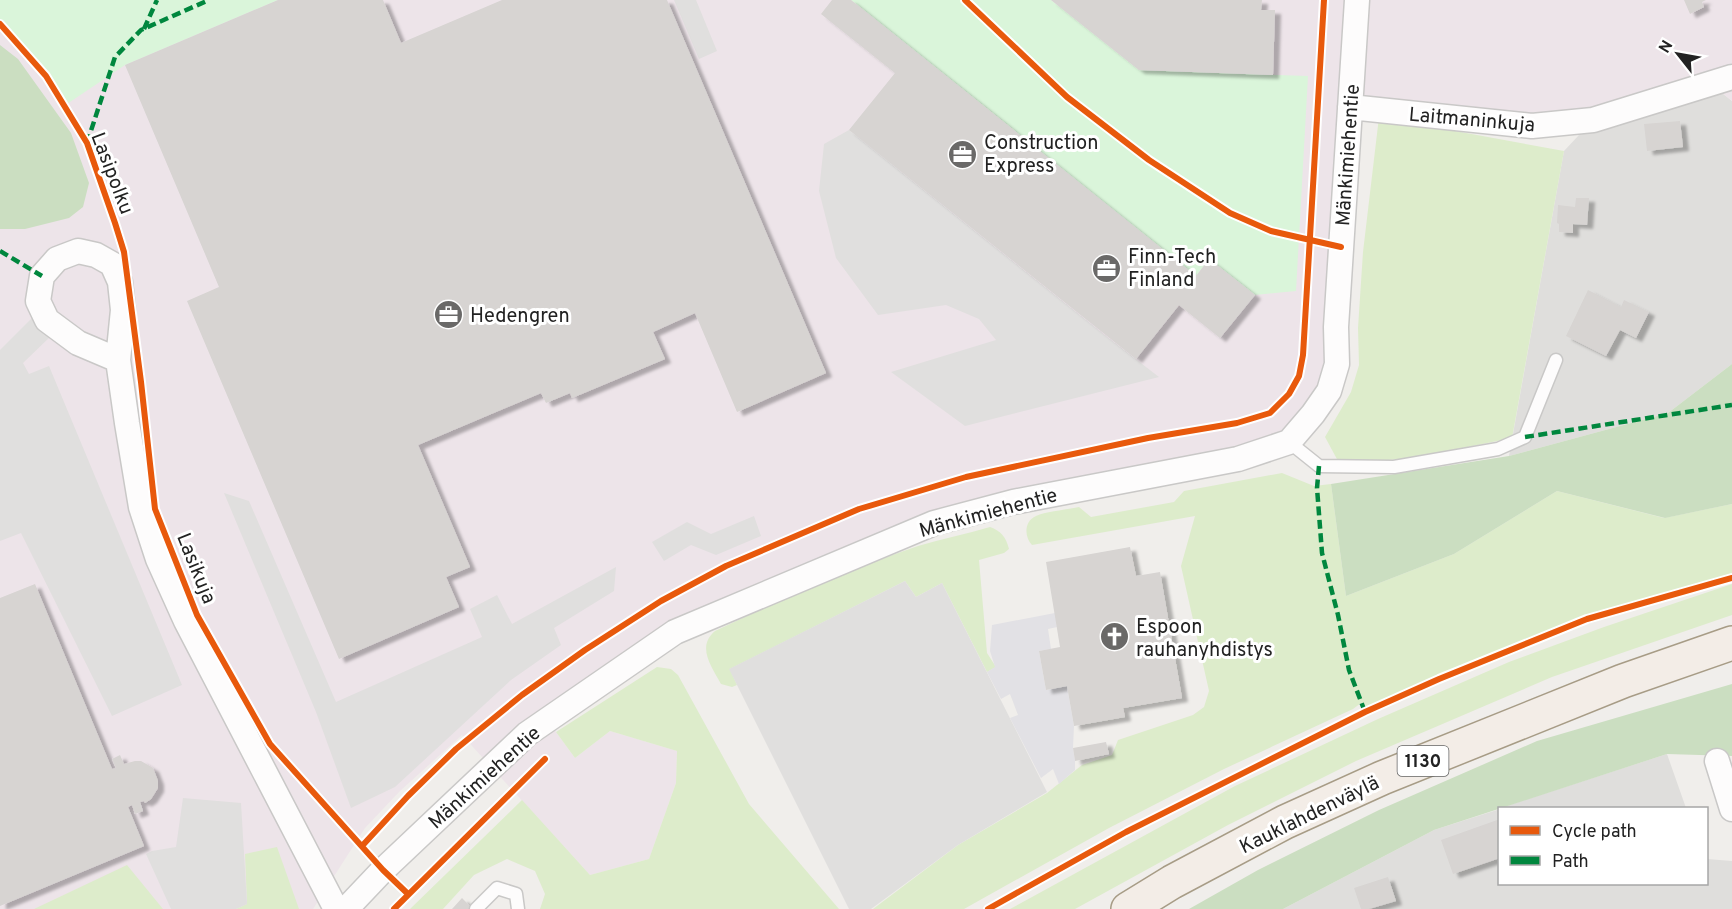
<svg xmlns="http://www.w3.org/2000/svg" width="1732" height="909" viewBox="0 0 1732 909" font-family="Overpass,sans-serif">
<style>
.residential{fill:#dfdedc}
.industrial{fill:#ede4e9}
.grass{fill:#ddeccb}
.forest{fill:#cbdec1}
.park{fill:#daf5da}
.parking{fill:#e0dfde}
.plaza{fill:#e2e1e5}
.building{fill:#d7d4d2;filter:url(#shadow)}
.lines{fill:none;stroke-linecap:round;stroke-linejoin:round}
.service-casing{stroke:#c9c8c7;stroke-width:15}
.minor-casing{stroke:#c9c8c7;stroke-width:27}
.primary-casing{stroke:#a79c86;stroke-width:36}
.service{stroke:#fdfcfc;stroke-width:12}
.minor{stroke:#fdfcfc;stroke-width:24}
.primary{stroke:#f3ede7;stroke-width:33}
.quiet{stroke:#00873e;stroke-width:4.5;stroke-dasharray:9 4.5;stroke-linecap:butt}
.cycleway-casing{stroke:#fff;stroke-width:10}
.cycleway{stroke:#e8590c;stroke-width:6}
.labels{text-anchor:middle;stroke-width:6;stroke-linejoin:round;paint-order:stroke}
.shield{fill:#fff;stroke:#646464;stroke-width:1.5}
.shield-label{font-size:18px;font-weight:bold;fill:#222}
.street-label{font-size:20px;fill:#222;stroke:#fff}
.poi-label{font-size:20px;fill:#222;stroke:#fff;text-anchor:start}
</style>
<defs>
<filter id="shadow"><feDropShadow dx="6" dy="4" stdDeviation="1.5" flood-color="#0004"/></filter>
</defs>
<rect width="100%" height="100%" fill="#f0eeeb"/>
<path class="residential" d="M1711,84L1732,101V364L1668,413L1509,456L1564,151L1593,120Z
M1667,754L1686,808H1500Z
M1500,809V884H1706L1707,859L1732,861V909H1283L1434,830Z"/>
<path class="industrial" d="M0,0H1732V101L1711,84L1593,120L1350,107L1337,364L1289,442L1013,502L675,632L548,721L575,758L610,731L677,751L676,783L649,859L590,875L462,735L400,791L365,828L313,909H0Z"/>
<path class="grass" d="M1379,117L1564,151L1512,438L1413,458L1375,461H1338L1325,437L1351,392L1359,365L1358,328L1363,252Z
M1282,473L1314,486L1331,484L1346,596L1454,554L1557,491L1664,518L1732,504V578L1587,619L1439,679L1365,712L1361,703L1353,709L1224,769L1109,828L964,909H873L958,845L1047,793L1082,765L1112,755L1118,740L1193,715L1204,707L1209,691L1181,566L1195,516L1032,545C1024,537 1024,521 1036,516C1046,511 1067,510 1079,507L1091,517L1174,502L1184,491Z
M990,527C1001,531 1006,537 1009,549L1004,553L979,560L987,653L996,667L987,672L942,583L916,597L905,581L730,669L737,685L732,687L721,684C712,667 696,647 715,631C781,599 848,570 918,546C942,539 966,534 990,527Z
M1732,584V615L1552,677L1356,761L1228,825L1075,909H1010L1235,786L1378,719L1509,662L1604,627Z
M657,667L671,669L678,675L749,804L839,909H540L545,894L535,871L507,859L474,875L443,909H410L522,800L590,875L649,859L676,783L677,751L610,731L575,758L556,732Z
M277,847L299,909H236L247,904L245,854Z
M127,865L163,909H34Z"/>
<path class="forest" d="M0,45L18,59L71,133L89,183L83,207L69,218L25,229H0Z
M1732,364V504L1665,518L1557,491L1454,554L1346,596L1331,484L1509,456L1668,413Z
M1732,684V756L1667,754L1434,830L1283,909H1189L1258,870L1379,810L1537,741Z"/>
<path class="park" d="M0,0H278L125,65L64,106L46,76L0,24Z
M851,0H1051L1139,70L1308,76L1296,291L1255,295L1209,259L1196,276Z"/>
<path class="parking" d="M674,0H696L717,51L699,59Z
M849,130L1107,337L1159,377L965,426L891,372L996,340L979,319L946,305L878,315L836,258L819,191L824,144Z
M33,317L51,336L23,363L29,374L49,366L182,685L112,716L21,533L0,541V350Z
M224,493L249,501L336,702L482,637L470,609L497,595L512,624L616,567L614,591L554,628L561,645L511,680L395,787L351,808L316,712Z
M754,516L761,536L716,555L691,545L664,561L652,542L687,522L711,534Z
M905,581L916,597L942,583L1047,792L958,845L871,909H849L729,669Z
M183,798L241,803L247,904L236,909H171L146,854L152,851L176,847Z"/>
<path class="plaza" d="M1055,613L1057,627L1048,629L1051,649L1039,651L1046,690L1067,686L1074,726L1073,748L1075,761V770L1059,784L1053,769L1041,778L1010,718L1018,715L1010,694L1001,699L987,672L995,667L990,651L992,625Z"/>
<path class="building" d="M278,0H383L401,43L502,0H667L826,373L737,412L695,313L653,332L665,359L572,398L570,393L546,403L541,393L418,445L470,567L446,577L459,607L339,659L187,301L219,287L125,65Z
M832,0H851L1196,276L1209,259L1255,295L1220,338L1179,305L1136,359L849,130L895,73L821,14Z
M1051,0H1262L1261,10H1275L1273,75L1139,70Z
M1684,0H1706L1702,2L1704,7L1690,14Z
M1680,121L1683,147L1647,151L1644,124Z
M1576,198H1589L1587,225L1573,224V233L1559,232V224L1557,223L1558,205L1575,207Z
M1588,290L1621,307L1624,300L1649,312L1636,338L1620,330L1606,356L1566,336Z
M1130,547L1136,576L1160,572L1182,698L1123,708L1125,717L1074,726L1067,686L1046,690L1039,651L1060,647L1046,562Z
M35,584L112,769L116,768L112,759L120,755L124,764L135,761H141L153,768L158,781V788L151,799L145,803L144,801L140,802L143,811L135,814L132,805L128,807L144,846L0,906V598Z
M1106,742L1109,754L1075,761L1073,748Z
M1500,819V858L1453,874L1441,840Z
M1388,877L1396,901L1369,909H1361L1354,888Z
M462,898L473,909H452Z"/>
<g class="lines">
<defs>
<path id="service" d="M1289,442L1319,466L1394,467L1498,449L1525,437L1556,360
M476,909L497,888L516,894L518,909"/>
<path id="minor" d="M1350,107L1532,126L1593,120L1732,77
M118,360L78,343L47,320L38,301L42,276L57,259L78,251L96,255L112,264L120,282L123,310L118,360L127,423L141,507L158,559L186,621L336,909
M1717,761L1732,809
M346,909L383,870L527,734L675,632L934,523L1013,502L1238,459L1289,442L1313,414L1329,391L1337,364L1336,327L1357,0"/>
<path id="primary" d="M1128,909L1172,882L1285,822L1382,778L1623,681L1732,643"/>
</defs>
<use href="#service" class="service-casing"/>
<use href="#minor" class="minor-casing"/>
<use href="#primary" class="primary-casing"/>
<use href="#service" class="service"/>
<use href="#minor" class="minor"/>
<use href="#primary" class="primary"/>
<path class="quiet" d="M144,29L157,0
M87,143L115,57L141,30L209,0
M0,251L42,276
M1525,437L1732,405
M1319,466L1317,488L1322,553L1338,615L1349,670L1365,712"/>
<defs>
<path id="cycleway" d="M965,0L1067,97L1149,160L1230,213L1271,231L1341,247
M0,24L46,76L87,143L115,223L124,252L141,382L155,509L197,615L270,744L383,870L408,894
M362,846L408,796L456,749L522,695L585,650L661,601L726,566L859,509L966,477L1148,438L1237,423L1270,413L1289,394L1299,376L1303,355L1324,0
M394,909L545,759
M988,909L1126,832L1365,712L1439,679L1587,619L1732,578"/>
</defs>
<use href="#cycleway" class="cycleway-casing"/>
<use href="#cycleway" class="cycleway"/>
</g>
<defs>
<symbol id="office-disc" viewBox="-11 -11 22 22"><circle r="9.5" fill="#6a6968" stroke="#fff"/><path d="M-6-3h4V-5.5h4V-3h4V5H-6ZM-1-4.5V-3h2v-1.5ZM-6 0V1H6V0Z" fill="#fff"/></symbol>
<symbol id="church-disc" viewBox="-11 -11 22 22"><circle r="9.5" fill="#6a6968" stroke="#fff"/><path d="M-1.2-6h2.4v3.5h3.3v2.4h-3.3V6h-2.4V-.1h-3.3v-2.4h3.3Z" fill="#fff"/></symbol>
</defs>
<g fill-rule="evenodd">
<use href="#office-disc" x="946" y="138" width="33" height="33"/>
<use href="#office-disc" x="1090" y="252" width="33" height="33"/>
<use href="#office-disc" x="432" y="298" width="33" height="33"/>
<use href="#church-disc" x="1098" y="620" width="33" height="33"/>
</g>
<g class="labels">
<rect class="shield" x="1397.5" y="746" width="51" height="30" rx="4.5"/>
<g class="shield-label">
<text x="1423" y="767">1130</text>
</g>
<g class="street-label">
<text transform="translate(1472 119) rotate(5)" y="7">Laitmaninkuja</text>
<text transform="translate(1347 155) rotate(-86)" y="7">Mänkimiehentie</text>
<text transform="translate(113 173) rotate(69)" y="7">Lasipolku</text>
<text transform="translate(988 512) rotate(-15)" y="7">Mänkimiehentie</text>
<text transform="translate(197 568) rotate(68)" y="7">Lasikuja</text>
<text transform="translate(484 777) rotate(-42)" y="7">Mänkimiehentie</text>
<text transform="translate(1309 814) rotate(-26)" y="7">Kauklahdenväylä</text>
</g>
<g class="poi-label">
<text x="984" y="149">Construction<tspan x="984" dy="23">Express</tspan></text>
<text x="1128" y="263">Finn-Tech<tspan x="1128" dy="23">Finland</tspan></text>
<text x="470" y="322">Hedengren</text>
<text x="1136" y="633">Espoon<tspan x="1136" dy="23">rauhanyhdistys</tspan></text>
</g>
</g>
<rect x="1498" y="807" width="210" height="78" fill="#ffffff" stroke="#a7a7a7" stroke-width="1.5"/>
<rect x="1510" y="826" width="30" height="9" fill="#e8590c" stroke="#a7a7a7" stroke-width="1.5"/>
<text x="1552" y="837" font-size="18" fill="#222222">Cycle path</text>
<rect x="1510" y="856" width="30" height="9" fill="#00873e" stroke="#a7a7a7" stroke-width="1.5"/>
<text x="1552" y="867" font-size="18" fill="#222222">Path</text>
<g transform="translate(1678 54) rotate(301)" stroke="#ffffff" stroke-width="4.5" paint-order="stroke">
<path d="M0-4.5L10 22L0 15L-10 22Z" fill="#222222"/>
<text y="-9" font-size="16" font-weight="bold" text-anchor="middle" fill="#222222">N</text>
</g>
</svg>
